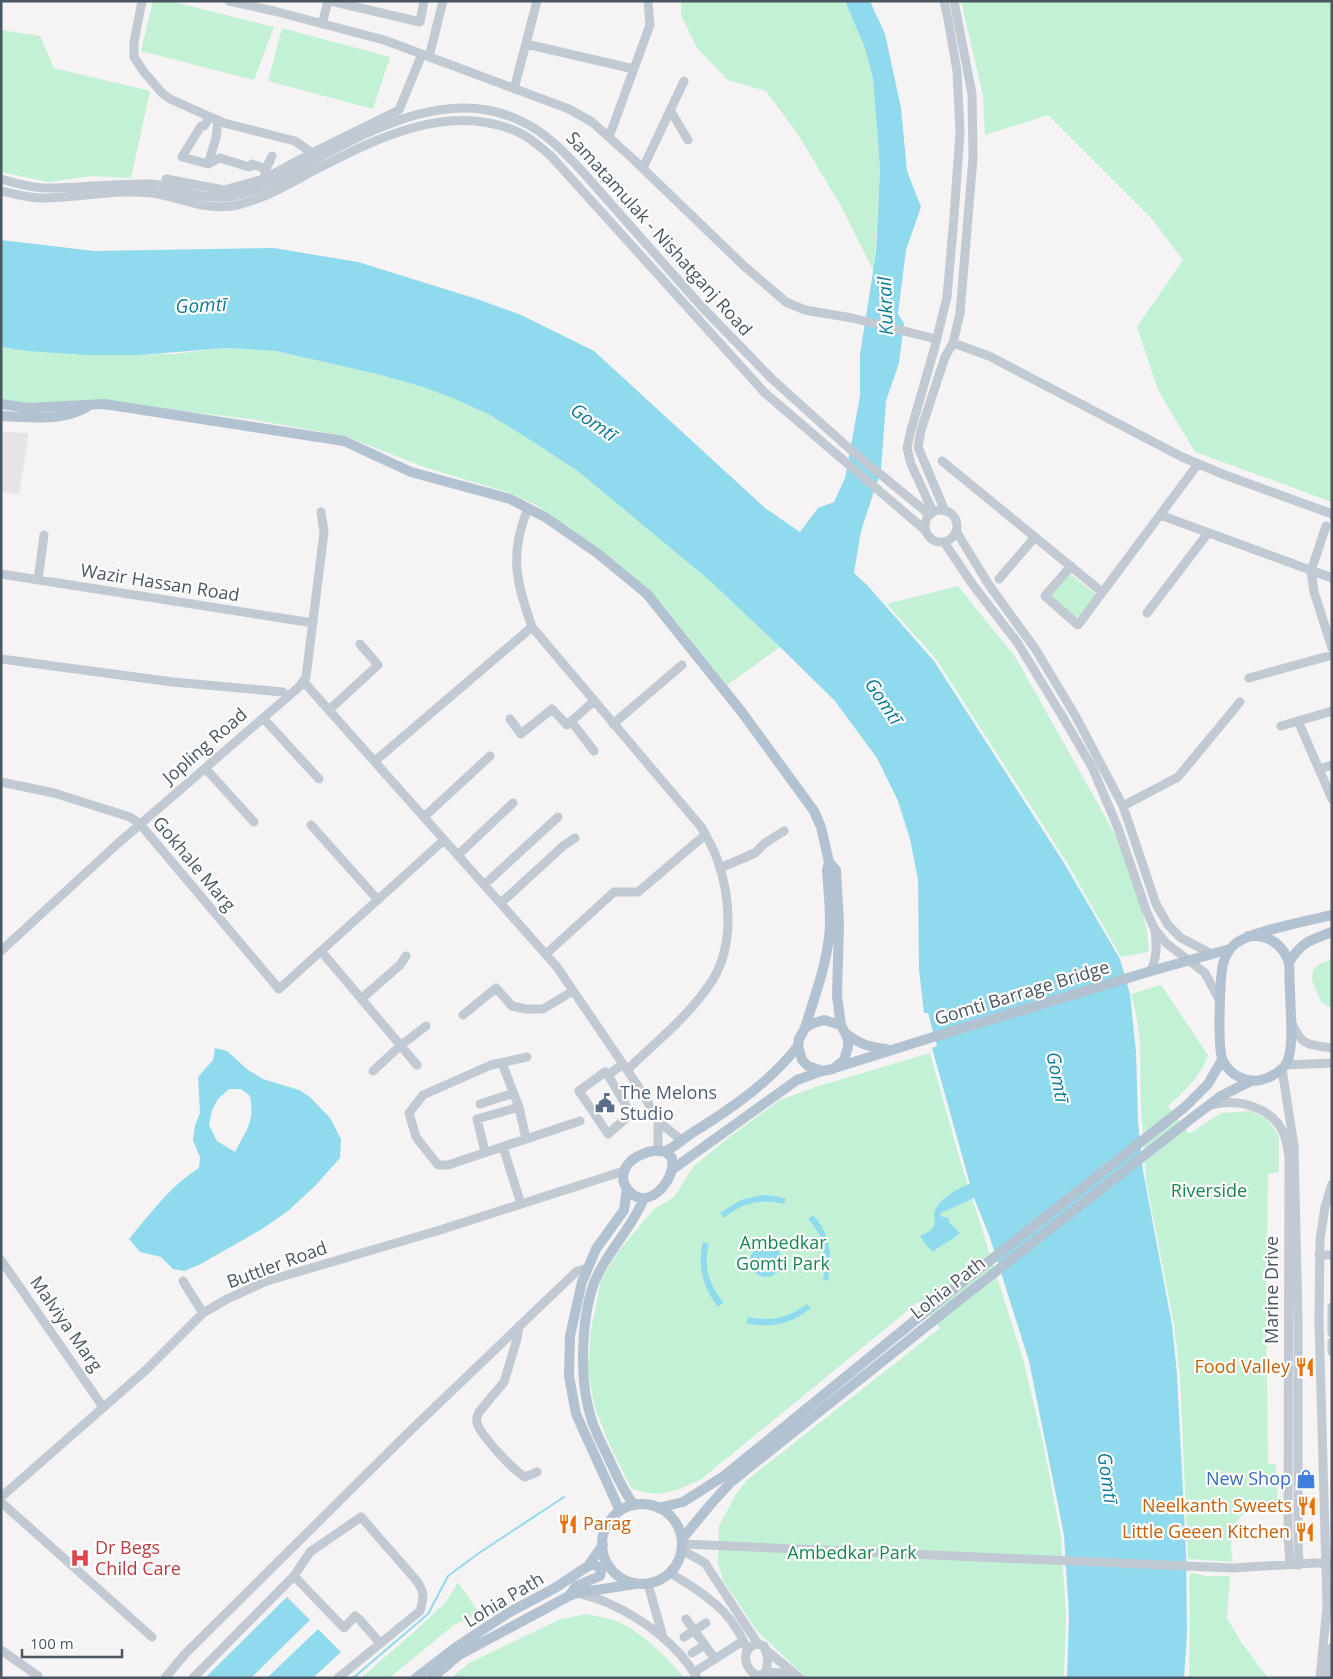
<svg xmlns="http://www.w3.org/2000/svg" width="1333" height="1679" viewBox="0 0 1333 1679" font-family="'Open Sans',sans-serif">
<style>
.education{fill:#e6e4e5}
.green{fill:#c3f1d5}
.water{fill:#90daee;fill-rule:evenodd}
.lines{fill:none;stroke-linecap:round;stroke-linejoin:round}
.stream{stroke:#90daee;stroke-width:2}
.minor{stroke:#c1cad2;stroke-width:9}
.major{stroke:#b3c2d1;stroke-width:10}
.minor-bridge{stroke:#c1cad2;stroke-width:9}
.labels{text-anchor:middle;stroke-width:4.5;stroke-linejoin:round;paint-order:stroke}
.street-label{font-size:18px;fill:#4a5661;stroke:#fff}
.service-label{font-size:18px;fill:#4e5e75;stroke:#fff;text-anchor:start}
.park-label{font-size:18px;fill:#17864f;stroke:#fff}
.food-label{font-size:18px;fill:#c56008;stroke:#fff;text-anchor:end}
.shop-label{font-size:18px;fill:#366cbe;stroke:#fff;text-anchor:end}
.health-label{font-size:18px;fill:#be3a42;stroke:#fff;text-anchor:start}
.water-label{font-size:19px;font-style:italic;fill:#0c7c9b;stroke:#fff}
</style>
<rect width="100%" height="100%" fill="#f5f3f3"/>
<path class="education" d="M1,432L29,433L19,494L1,492Z"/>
<path class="green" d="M153,1H170L274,27L254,80L141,51Z
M681,1H845L865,48L873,78L880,168L874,272L841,206L797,133L766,91L728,80L697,48L681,15Z
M961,1H1332V502L1195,452L1158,390L1137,327L1183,260L1152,219L1048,115L985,135L983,95Z
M282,28L390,57L373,109L268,81Z
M1,30L40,36L54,68L150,91L131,178L92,176L49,182L1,172Z
M1,347L28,351L173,354L227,348L276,351L381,375L423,387L455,399L490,415L532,441L579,472L709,580L780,647L727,685L663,605L647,588L601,551L538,506L510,493L424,467L345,436L250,419L98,401L64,404L1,403Z
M1069,573L1096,594L1076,619L1049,597Z
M958,586L1016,658L1116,836L1137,893L1147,930L1149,952L1121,957L1066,861L936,659L887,604Z
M1332,959V1008L1321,1002L1312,980L1313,970L1320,964Z
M1161,985L1208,1055C1200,1077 1185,1091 1168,1106L1189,1134L1221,1113L1251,1111L1267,1119L1279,1136V1172L1268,1174L1266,1310L1268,1464H1276L1278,1511C1272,1511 1264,1508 1258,1509C1232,1511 1228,1541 1233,1562L1188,1559L1180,1376L1174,1325L1146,1180L1141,1107L1140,1041L1135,1008L1131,994Z
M930,1053L960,1160L1023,1359L1044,1447L1061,1537L1066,1616L1064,1678H807L757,1631L723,1580L718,1563L719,1526L735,1496L747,1480L940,1328L918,1302L700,1480C671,1492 662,1499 631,1488L607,1439L594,1405L588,1368L591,1330L601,1280L618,1252L654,1209L674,1197L694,1166L732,1135L780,1100L819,1086Z
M1192,1573L1206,1576H1230L1227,1618L1241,1642L1268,1678H1189L1190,1619L1189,1575Z
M458,1582L479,1613L454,1625L389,1678H361L413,1633L446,1602Z
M586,1614C595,1616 605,1617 614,1620C638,1629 669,1658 684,1678H451L469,1663L558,1620Z"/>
<path class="water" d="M845,1H870L885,34L901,108L907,171L921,207L906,250L898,314L904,323L899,363L886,401L881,470L861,531L854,573L867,585L934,661L1064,863L1120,959L1130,994L1136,1052L1138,1121L1143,1171L1172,1325L1177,1374L1186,1552L1187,1634L1184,1678H1067L1069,1615L1064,1535L1029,1361L989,1235L974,1198L941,1213L940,1216L948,1218L950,1223L960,1233C952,1241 941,1244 933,1252L926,1245L920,1236C925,1233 934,1230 935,1223C935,1219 933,1216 935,1211C940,1198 958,1188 970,1184L932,1048L937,1046L928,1013H924L919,969L918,880L910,839L898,801L877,758L835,701L780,647L709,580L579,472L532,441L490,415L455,399L423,387L381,375L276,351L227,348L139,355H87L28,351L1,347V240L94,251L274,248L358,262L477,299L521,315L594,351L765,508L800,532L818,508L834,502L845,478L860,396V355L876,252L880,168L873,78L865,48Z
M215,1048L227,1051L248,1070L263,1079L299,1090L310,1097L330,1118L341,1139L340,1158L315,1186L288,1211L262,1229L199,1265L184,1271L173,1269L161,1257L140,1252L129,1239C151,1213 170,1186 199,1168L200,1157L193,1140L195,1125L200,1113L198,1077L213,1060ZM229,1089H241L250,1096C255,1123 246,1130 235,1152L217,1141L209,1125L212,1110L218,1099Z
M762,1195L776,1196L786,1199L784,1204C761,1198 742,1203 724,1218L720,1213L741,1200Z
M813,1215C830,1234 833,1256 828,1281L823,1279C827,1257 825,1236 808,1219Z
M703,1242L709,1244C703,1267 709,1284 723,1302L718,1307C703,1288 697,1265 703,1242Z
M750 1261a16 16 0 1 1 32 0a16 16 0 1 1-32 0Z
M807,1304L811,1308C791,1324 771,1329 746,1323L748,1317C771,1322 788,1318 807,1304Z
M287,1597L310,1620L251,1678H205Z
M318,1629L341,1652L313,1678H267Z"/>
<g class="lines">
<path class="stream" d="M353,1678L428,1614L448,1576L479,1553L564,1497"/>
<path class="minor" d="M142,1L134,42V57L144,72L162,93L170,99L224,123L295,141L312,153
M229,1L274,11L384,40L569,109L592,122L633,159L743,265L786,302L805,310L852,318L936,339
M331,1L420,22L424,1
M322,24L328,1
M526,44L634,69
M429,57L443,1
M514,89L537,1
M670,110L688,140
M210,117L204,126H201L182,157L208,164L220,158L249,167L252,164L266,169L264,179
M609,137L650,25L648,1
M208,164L216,138L218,120
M643,168L684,81
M266,169L272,156
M1,179C15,183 31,188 46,188C81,188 116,183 152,184C159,184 167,187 174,189C193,194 214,200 233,196C264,190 290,173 316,159C378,126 454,86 523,122C546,133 564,152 581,170L702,307L772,379L852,451L930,515
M166,179L224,190L264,179L312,153L399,110L422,54
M1,191C15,194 28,198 42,198C78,198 115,189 152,193C180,197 207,212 237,205C264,199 289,184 313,171C375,139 450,100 520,133C531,138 541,148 550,155L765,393L925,530
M953,343L989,356L1182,457L1225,475L1332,514
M942,461L1102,592
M528,508C509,555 516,581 532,627L702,828C707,838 714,849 717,859C731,897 734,946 712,981C690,1015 656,1042 627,1070
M925 526a16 16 0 1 1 32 0a16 16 0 1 1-32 0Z
M945,511L918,447L921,430L945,357L953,343L960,313L973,158L972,94L954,1
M933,512L911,464L907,448L911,430L934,350L947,297L954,217L960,132L957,71L948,19L944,1
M1160,515L1332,578
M1326,526L1311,571L1314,592L1332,648
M956,531L989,585L1036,650L1075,715L1123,806L1156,904L1168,925L1181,938L1212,954
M944,542L973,585L1017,642L1064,719L1092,767L1118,828L1146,910L1154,928L1166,943L1205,973L1220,1001
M1071,566L1045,596L1078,625L1198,464
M1,574L313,623
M999,579L1035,537
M38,580L44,535
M1147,613L1208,533
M1,659L173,682L283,692L287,697
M1249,678L1332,655
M303,681L557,967L642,1092L658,1121L681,1140
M329,710L378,665L360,644
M263,718L319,779
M510,719L521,734L552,709L567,725L594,701
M571,721L594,751
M1298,721L1332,799
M613,724L682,665
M1281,726L1332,711
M375,761L532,627
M205,768L254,822
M1319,769L1332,765
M1,782L54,793L130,817L140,824L279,989L444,840
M1123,806L1178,777L1240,702
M424,817L490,756
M311,825L378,900
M458,855L513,803
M720,868L755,853L765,843L784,831
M484,885L558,817
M501,903L563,846L575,838
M1,951L115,846L299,687L306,677L324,532L321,512
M321,951L417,1065
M546,954L614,892H638L705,835
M1151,971C1157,956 1157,946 1155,930
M361,999L400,965L406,956
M463,1015L496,988L512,1006L526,1009H543L573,991
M1292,1023C1301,1046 1309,1045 1332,1048
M527,1057L491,1065L423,1095L409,1113L416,1137L438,1165H448L580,1121
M502,1063L519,1107L526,1139
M1286,1065L1332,1063
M1282,1069L1294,1146L1298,1320V1541L1299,1565
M373,1071L400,1046L426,1026
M608,1075L631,1114L608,1134L579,1091L605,1072L608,1075L623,1064
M480,1104L514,1093
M1211,1105C1238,1098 1275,1107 1285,1137C1287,1143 1288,1150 1289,1156L1288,1536L1290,1565
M658,1121V1151
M503,1147L521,1204
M485,1152L477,1119L519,1107
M1319,1255H1332
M1,1260L103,1407
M183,1281L203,1313
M1332,1307V1333
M519,1326L517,1339L504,1382L479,1412C477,1416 476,1419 477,1423C481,1436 514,1471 525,1477L537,1472
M1332,1342V1352
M1,1497L146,1370L203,1313L227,1299L267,1281L440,1230L624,1171
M1,1502L152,1637
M682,1544L1233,1568L1314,1563
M682,1550L705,1563L758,1644
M670,1573C692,1586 723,1605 736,1628C740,1634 744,1642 747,1649
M294,1576L344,1628L355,1616L359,1619L380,1643
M648,1584L663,1637
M578,1593C588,1596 599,1599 608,1603C642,1618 679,1645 697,1678
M686,1619L715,1659
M684,1637L706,1623
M758,1644L764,1646L768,1658L766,1672L758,1676C743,1669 740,1647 758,1644Z
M1,1650L38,1676
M766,1650L800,1678
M692,1653L705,1645
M699,1669L743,1641
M765,1675L766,1672L781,1673L787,1678
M165,1678L185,1654L412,1429L577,1271L588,1268
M193,1678L294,1576L310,1552L361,1517L416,1580C425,1592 424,1597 420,1611L338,1678
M1320,1678L1327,1606L1319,1321L1320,1239L1325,1207L1332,1184
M1328,1678L1332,1647"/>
<path class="major" d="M1,404L28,408L104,404L344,441L411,472L510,499L545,517L597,553L647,594L741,711L814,811L821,827L829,862L836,870L839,923L837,996L841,1025L848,1039V1047L844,1060L833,1069L822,1071L808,1066L802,1060L798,1046L799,1039L805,1028L811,1024L824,1020L841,1025
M1,416C30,417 62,422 87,407
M1248,936C1263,935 1276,940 1284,952C1286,955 1288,960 1289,963C1290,971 1289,981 1290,989C1290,1008 1295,1049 1286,1064C1281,1072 1269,1078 1261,1080C1246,1083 1230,1075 1223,1061C1217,1049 1220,978 1223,964C1225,956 1229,949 1235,944C1249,932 1310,920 1332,915
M1289,962C1303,941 1309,941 1332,932
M805,1028C815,995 830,956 830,921C830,904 828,887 827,870L829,862
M845,1033C860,1044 868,1047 886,1049
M838,1067L930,1038L1151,971L1230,949
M666,1152L672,1158C672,1161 673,1166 672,1169C667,1190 642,1212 626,1187C621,1180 623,1169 629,1163C634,1157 646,1152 653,1151C658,1150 663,1153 668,1150C676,1146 684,1138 692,1133C731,1109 770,1082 798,1046
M673,1169L797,1080L822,1071
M602 1544a40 40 0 1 1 80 0a40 40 0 1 1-80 0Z
M634,1505C623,1491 617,1476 609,1459C603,1446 595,1432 591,1418C579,1381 581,1319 594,1283C606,1252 632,1229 644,1198
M658,1508L683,1502L724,1476L945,1296L1185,1107L1208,1084L1222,1060
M620,1511L576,1414L569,1376L570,1336L582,1282L596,1249L624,1210L627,1188
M682,1539L710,1505L731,1482L953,1305L1192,1118L1221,1096L1251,1081
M569,1596L576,1586L600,1576L601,1572C599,1565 595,1564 588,1566
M416,1678L455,1648L508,1613L555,1588L588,1566L603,1545
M432,1678L459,1655L569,1596L577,1593L635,1584"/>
<path class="minor-bridge" d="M1314,1563H1332"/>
</g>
<defs>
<symbol id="civic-bare" viewBox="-9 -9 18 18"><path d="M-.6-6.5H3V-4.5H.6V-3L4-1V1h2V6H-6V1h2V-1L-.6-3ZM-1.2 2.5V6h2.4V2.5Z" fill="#5c6f8a" stroke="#fff" stroke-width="2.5" paint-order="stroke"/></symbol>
<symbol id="restaurant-bare" viewBox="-9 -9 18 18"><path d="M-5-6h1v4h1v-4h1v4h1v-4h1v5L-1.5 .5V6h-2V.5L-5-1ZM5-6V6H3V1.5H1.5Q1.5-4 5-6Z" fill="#e8710a" stroke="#fff" stroke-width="2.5" paint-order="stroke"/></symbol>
<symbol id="shop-bare" viewBox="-9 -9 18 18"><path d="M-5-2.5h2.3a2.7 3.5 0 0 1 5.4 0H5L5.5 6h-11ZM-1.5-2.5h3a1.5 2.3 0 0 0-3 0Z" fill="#3f7fe0" stroke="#fff" stroke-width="2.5" paint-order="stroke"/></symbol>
<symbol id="hospital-bare" viewBox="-9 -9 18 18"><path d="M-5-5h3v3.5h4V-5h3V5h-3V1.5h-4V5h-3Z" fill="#e0444e" stroke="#fff" stroke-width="2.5" paint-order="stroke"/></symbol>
</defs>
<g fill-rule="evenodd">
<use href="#civic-bare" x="591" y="1089" width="28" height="28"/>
<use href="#restaurant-bare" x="1291" y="1353" width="28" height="28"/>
<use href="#shop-bare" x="1292" y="1465" width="28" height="28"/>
<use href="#restaurant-bare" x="1293" y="1492" width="28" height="28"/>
<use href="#restaurant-bare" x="554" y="1510" width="28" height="28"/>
<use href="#restaurant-bare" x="1291" y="1518" width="28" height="28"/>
<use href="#hospital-bare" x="66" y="1544" width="28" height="28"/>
</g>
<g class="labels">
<g class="street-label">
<text transform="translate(659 234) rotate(48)" y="6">Samatamulak - Nishatganj Road</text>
<text transform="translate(160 583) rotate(9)" y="6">Wazir Hassan Road</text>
<text transform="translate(205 746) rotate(-41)" y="6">Jopling Road</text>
<text transform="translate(194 864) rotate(50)" y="6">Gokhale Marg</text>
<text transform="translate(1022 993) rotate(-17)" y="6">Gomti Barrage Bridge</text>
<text transform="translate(277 1265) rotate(-20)" y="6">Buttler Road</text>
<text transform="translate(948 1288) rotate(-38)" y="6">Lohia Path</text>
<text transform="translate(1272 1290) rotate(-90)" y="6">Marine Drive</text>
<text transform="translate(66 1324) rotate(55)" y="6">Malviya Marg</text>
<text transform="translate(504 1600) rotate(-31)" y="6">Lohia Path</text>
</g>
<g class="service-label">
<text x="620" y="1099">The Melons<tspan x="620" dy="21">Studio</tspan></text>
</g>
<g class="park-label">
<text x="1209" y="1197">Riverside</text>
<text x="783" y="1249">Ambedkar<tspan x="783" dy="21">Gomti Park</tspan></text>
<text x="852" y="1559">Ambedkar Park</text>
</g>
<g class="food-label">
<text x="1290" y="1373">Food Valley</text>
<text x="1292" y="1512">Neelkanth Sweets</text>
<text x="583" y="1530" text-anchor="start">Parag</text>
<text x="1290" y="1538">Little Geeen Kitchen</text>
</g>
<g class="shop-label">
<text x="1291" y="1485">New Shop</text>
</g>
<g class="health-label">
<text x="95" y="1554">Dr Begs<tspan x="95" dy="21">Child Care</tspan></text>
</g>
<g class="water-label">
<text transform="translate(201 305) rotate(-3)" y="7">Gomtī</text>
<text transform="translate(885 306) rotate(-92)" y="7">Kukrail</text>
<text transform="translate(594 422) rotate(35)" y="7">Gomtī</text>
<text transform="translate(884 701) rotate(56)" y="7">Gomtī</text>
<text transform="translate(1058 1077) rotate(79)" y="7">Gomtī</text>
<text transform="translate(1108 1478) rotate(82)" y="7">Gomtī</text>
</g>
</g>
<rect width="1333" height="1679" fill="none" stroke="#4a5661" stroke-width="5"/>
<path d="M22 1649v8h100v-8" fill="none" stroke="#4a5661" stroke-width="2.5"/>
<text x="30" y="1649" font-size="15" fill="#4a5661" stroke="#ffffff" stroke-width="4" paint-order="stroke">100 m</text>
</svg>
